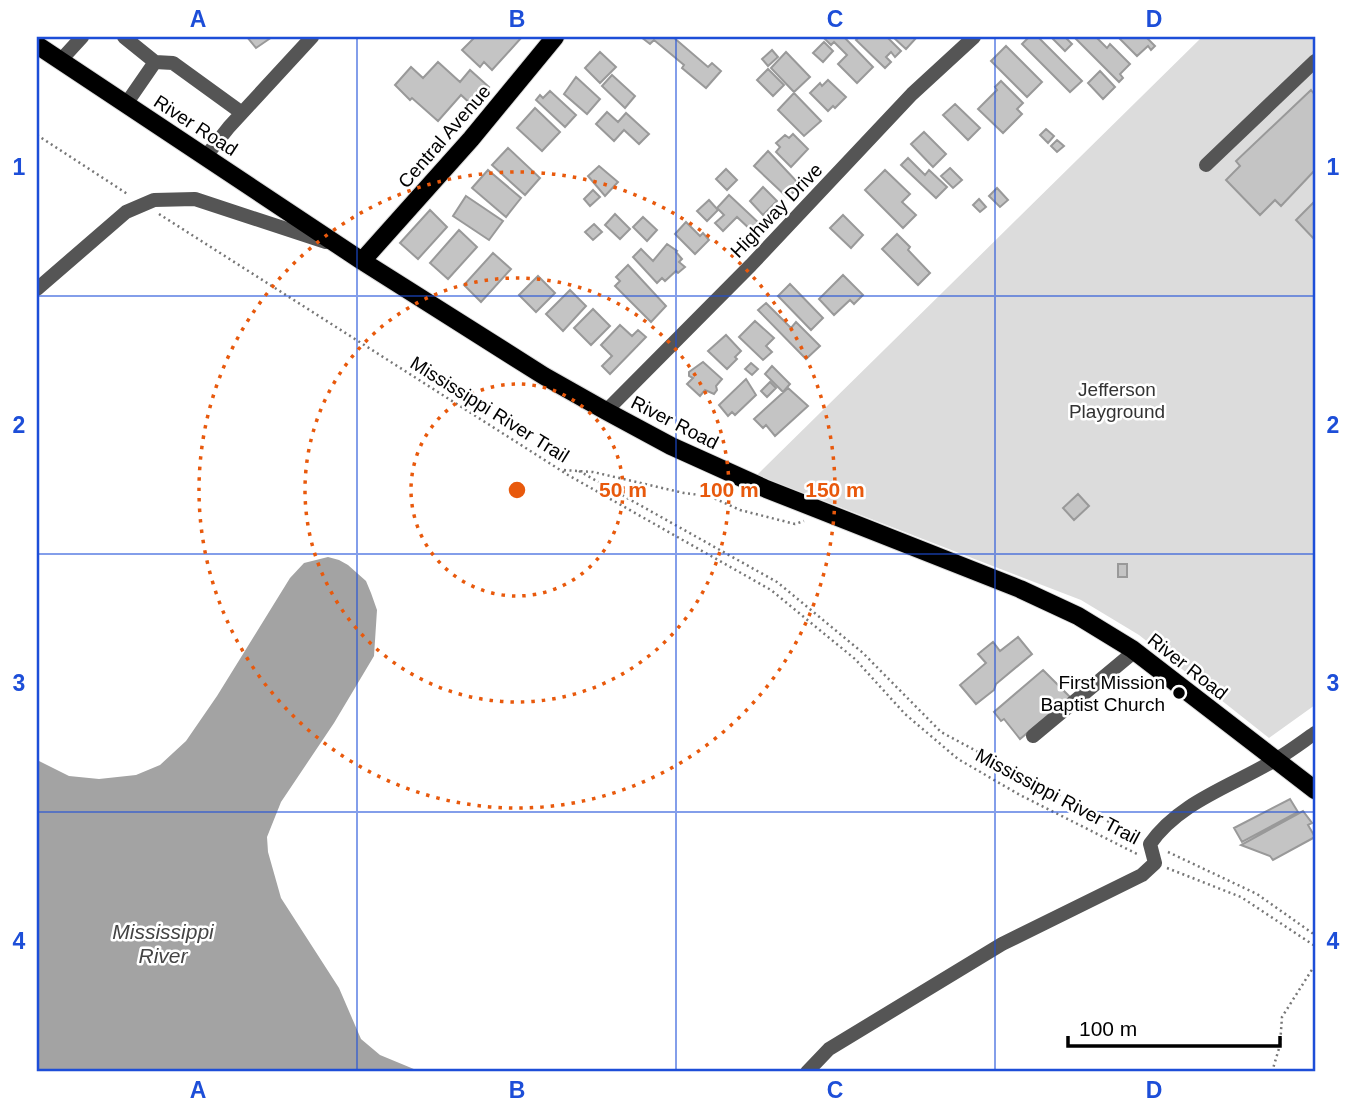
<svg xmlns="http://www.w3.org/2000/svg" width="1352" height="1109" viewBox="0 0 1352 1109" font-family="Arial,sans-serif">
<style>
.green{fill:#dcdcdc}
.water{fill:#a3a3a3}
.building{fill:#c4c4c4;stroke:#999;stroke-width:2}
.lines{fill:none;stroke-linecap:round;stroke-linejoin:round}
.major-casing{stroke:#dbdbdb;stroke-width:20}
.path{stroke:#777;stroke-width:2.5;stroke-dasharray:2 3.5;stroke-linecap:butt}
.minor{stroke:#555;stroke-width:14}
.major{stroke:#000;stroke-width:18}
.grid{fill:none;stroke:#1d4ed8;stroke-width:2;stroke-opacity:0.55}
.ring{fill:none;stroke:#e8590c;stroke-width:3.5;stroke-dasharray:3.5 7}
.poi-dot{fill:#000;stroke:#fff;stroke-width:2.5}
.labels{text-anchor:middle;stroke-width:5;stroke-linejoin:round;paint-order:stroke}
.street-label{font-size:19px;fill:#000;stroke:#fff}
.park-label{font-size:19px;fill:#333;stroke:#fff}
.poi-label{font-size:19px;fill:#000;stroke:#fff;text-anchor:end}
.water-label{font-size:21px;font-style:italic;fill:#444;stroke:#fff}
.centre{fill:#e8590c;stroke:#fff;stroke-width:3.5}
.ring-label{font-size:21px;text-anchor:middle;font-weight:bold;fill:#e8590c;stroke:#fff;stroke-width:5;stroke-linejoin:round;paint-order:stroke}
.neatline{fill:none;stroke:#1d4ed8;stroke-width:2.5}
.grid-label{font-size:23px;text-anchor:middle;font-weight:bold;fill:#1d4ed8}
</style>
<rect width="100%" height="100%" fill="#fff"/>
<path class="green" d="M1202,37H1315V705L1269,738L1139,635L1081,600L757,475Z"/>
<path class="water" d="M328,557L339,560L348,565L366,581L371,593L377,610L374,656L334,723L281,802L267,837L268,852L281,898L339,988L361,1039L380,1055L421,1072H37V760L69,776L99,779L136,775L160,765L186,741L217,696L290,578L304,563Z"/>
<path class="building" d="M247,37H272L256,48Z
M475,37H522L492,70L484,62L480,67L462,50Z
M641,37H673L708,67L712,63L721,71L706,88L682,68L684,65L654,40L650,44Z
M823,37H844L873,67L857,83L838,64L847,55L834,42L831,45Z
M859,37H887L901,51L895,57L891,52L886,57L891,62L885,68L856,40Z
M893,37H917L906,49Z
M1026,37H1038L1082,81L1070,92L1022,44L1028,38Z
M1051,37H1065L1072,44L1065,51Z
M1074,37H1096L1107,48L1110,44L1130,64L1120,74L1123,78L1119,82Z
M1118,37H1146L1155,46L1151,50L1148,46L1137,56Z
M824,42L833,51L823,62L813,53Z
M1006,46L1042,82L1027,97L991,61Z
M772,50L778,57L768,66L762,59Z
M600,52L616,67L600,83L585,68Z
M786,52L810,77L794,92L771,68Z
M438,62L460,82L470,70L489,87L472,105L461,95L438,121L412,98L410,100L395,85L411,67L423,78Z
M768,69L784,85L773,96L757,80Z
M1100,71L1115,87L1103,99L1088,83Z
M612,75L635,96L625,108L602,86Z
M576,77L600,99L587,114L564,94Z
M828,80L846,97L835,108L833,106L828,111L810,93L820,83L822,86Z
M1001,81L1023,103L1017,109L1022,114L1003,133L978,109L997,90L995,87Z
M1311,90L1315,95V170L1281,206L1275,200L1260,215L1226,180L1240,166L1236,161Z
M550,91L576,115L565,127L536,100L540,95L543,98Z
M794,93L821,121L804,136L778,110Z
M955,104L980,128L968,140L943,115Z
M535,108L560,132L542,151L517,128Z
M607,112L618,122L626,113L649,134L639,144L624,130L614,141L596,124Z
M1046,129L1054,136L1048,143L1040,135Z
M924,132L946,154L933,167L911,144Z
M793,134L808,149L791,167L776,152L780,147L776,143L785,135L789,138Z
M1057,140L1064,146L1057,152L1051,146Z
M508,148L540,178L525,195L492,165Z
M768,151L800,185L788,198L754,166Z
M908,158L925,175L929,170L947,187L936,198L901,165Z
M599,166L618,182L605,196L588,176Z
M950,168L962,180L953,188L941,176Z
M726,169L737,180L727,190L716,179Z
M488,170L521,198L506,217L472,188Z
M885,170L910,194L902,202L916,215L903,228L865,190Z
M763,187L777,201L763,215L750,201Z
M997,188L1008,200L1000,207L989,196Z
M593,190L600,197L590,206L584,199Z
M729,195L760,224L753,232L737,217L723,231L715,223L724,215L717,208Z
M466,196L503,221L489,240L453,216Z
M979,199L986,207L980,212L973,205Z
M709,200L718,210L707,221L697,211Z
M1315,201V240L1296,220Z
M430,210L447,227L418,259L400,243Z
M615,214L630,229L620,239L605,225Z
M843,215L863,235L851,248L830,228Z
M643,217L657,230L647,241L633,227Z
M686,222L700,236L703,233L709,240L695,254L675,234Z
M594,224L602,232L593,240L585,232Z
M459,230L477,247L448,279L430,263Z
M897,234L910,247L908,250L930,273L918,285L882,249Z
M667,244L677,251L676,252L682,259L679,262L685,267L678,273L676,271L665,281L662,278L657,283L633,257L641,249L653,261Z
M493,253L511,269L481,302L464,285Z
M628,265L666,306L651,322L615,286L620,281L616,277Z
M843,275L863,295L854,304L850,300L834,315L819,299Z
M538,276L555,293L536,312L519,295Z
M790,284L823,318L811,330L778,296Z
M570,290L586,306L563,331L546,314Z
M766,303L791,328L796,322L820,346L806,359L758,310Z
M593,309L610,326L591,345L574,328Z
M755,321L774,338L766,346L772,352L763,360L739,337Z
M620,325L632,336L638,330L646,337L610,374L602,366L612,356L601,345Z
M726,335L741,351L735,357L737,359L727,369L708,351Z
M703,362L722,379L716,386L717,390L714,394L705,390L700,396L687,384L693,378L689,376V372Z
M751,363L758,369L752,375L745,369Z
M772,366L790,384L783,392L765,374Z
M746,379L756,395L735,415L732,412L728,416L719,405Z
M770,382L776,388L767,397L761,391Z
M788,388L808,406L775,436L766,425L763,428L754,419Z
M1078,494L1089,506L1074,520L1063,508Z
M1118,564H1127V577H1118Z
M1018,637L1032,654L996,684L994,690L976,704L960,685L986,663L978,654L993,642L1000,651Z
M1043,670L1070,697L1020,739L1004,719L1001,721L994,712Z
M1290,799L1298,812L1242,842L1234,828Z
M1303,811L1312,823L1308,825L1315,837L1273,860L1270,856L1241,845Z"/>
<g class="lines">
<defs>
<path id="major" d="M37,45L362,261L544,376L606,411L671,446L764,488L1020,589L1078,616L1132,649L1315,790
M362,261L471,139L555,37"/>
</defs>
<use href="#major" class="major-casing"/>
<path class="path" d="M37,135L129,195
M159,214L568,475L771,590L855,659L905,714L958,759L1020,795L1139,855
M564,470L593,472L684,493L709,496L740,510L795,524L804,521
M579,471L777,582L863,653L941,732L1137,837
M1168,852L1257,894L1315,935
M1167,868L1241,897L1315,946
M1272,1072L1280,1045L1282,1017L1313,968H1315"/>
<path class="minor" d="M124,37L155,62
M60,61L82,37
M126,104L155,62L173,63L242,113
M206,156L229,127L312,37
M1206,165L1315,61
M37,289L126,212L154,200L195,199L326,242
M606,411L751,265L912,94L974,37
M1033,736L1135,651
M807,1072L829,1049L1002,944L1142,875L1155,863L1150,844C1179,802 1232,786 1275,760C1289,752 1302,742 1315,733"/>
<use href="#major" class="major"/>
</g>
<path class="grid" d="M357,37V1072M676,37V1072M995,37V1072M37,296H1315M37,554H1315M37,812H1315"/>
<g class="ring">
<circle cx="517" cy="490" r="106"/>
<circle cx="517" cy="490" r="212"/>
<circle cx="517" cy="490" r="318"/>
</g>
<circle class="poi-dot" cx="1179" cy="693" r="7"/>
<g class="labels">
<g class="street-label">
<text transform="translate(196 125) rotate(33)" y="7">River Road</text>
<text transform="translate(444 136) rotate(-49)" y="7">Central Avenue</text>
<text transform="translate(776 210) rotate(-46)" y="7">Highway Drive</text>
<text transform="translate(490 409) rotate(32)" y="7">Mississippi River Trail</text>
<text transform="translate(675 422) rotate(27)" y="7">River Road</text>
<text transform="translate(1188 666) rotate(38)" y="7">River Road</text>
<text transform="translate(1058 796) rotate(28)" y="7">Mississippi River Trail</text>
</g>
<g class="park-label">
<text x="1117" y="396">Jefferson<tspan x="1117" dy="22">Playground</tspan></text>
</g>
<g class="poi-label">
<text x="1165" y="689">First Mission<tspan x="1165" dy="22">Baptist Church</tspan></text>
</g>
<g class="water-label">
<text x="163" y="939">Mississippi<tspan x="163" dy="24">River</tspan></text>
</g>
</g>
<circle cx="517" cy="490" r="10" class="centre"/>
<g class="ring-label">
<text x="623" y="497">50 m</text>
<text x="729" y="497">100 m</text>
<text x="835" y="497">150 m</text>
</g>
<rect width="1352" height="1109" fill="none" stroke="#ffffff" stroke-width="77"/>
<path d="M1068 1036v10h212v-10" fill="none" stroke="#000000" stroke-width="3.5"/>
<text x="1079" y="1036" font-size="21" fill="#000000" stroke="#ffffff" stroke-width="5" paint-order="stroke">100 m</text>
<rect x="38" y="38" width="1276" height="1032" class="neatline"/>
<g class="grid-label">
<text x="198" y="27">A</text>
<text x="517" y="27">B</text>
<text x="835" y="27">C</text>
<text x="1154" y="27">D</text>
<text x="19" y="175">1</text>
<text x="1333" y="175">1</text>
<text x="19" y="433">2</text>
<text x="1333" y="433">2</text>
<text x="19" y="691">3</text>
<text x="1333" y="691">3</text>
<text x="19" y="949">4</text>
<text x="1333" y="949">4</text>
<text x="198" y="1098">A</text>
<text x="517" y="1098">B</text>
<text x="835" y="1098">C</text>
<text x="1154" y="1098">D</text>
</g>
</svg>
